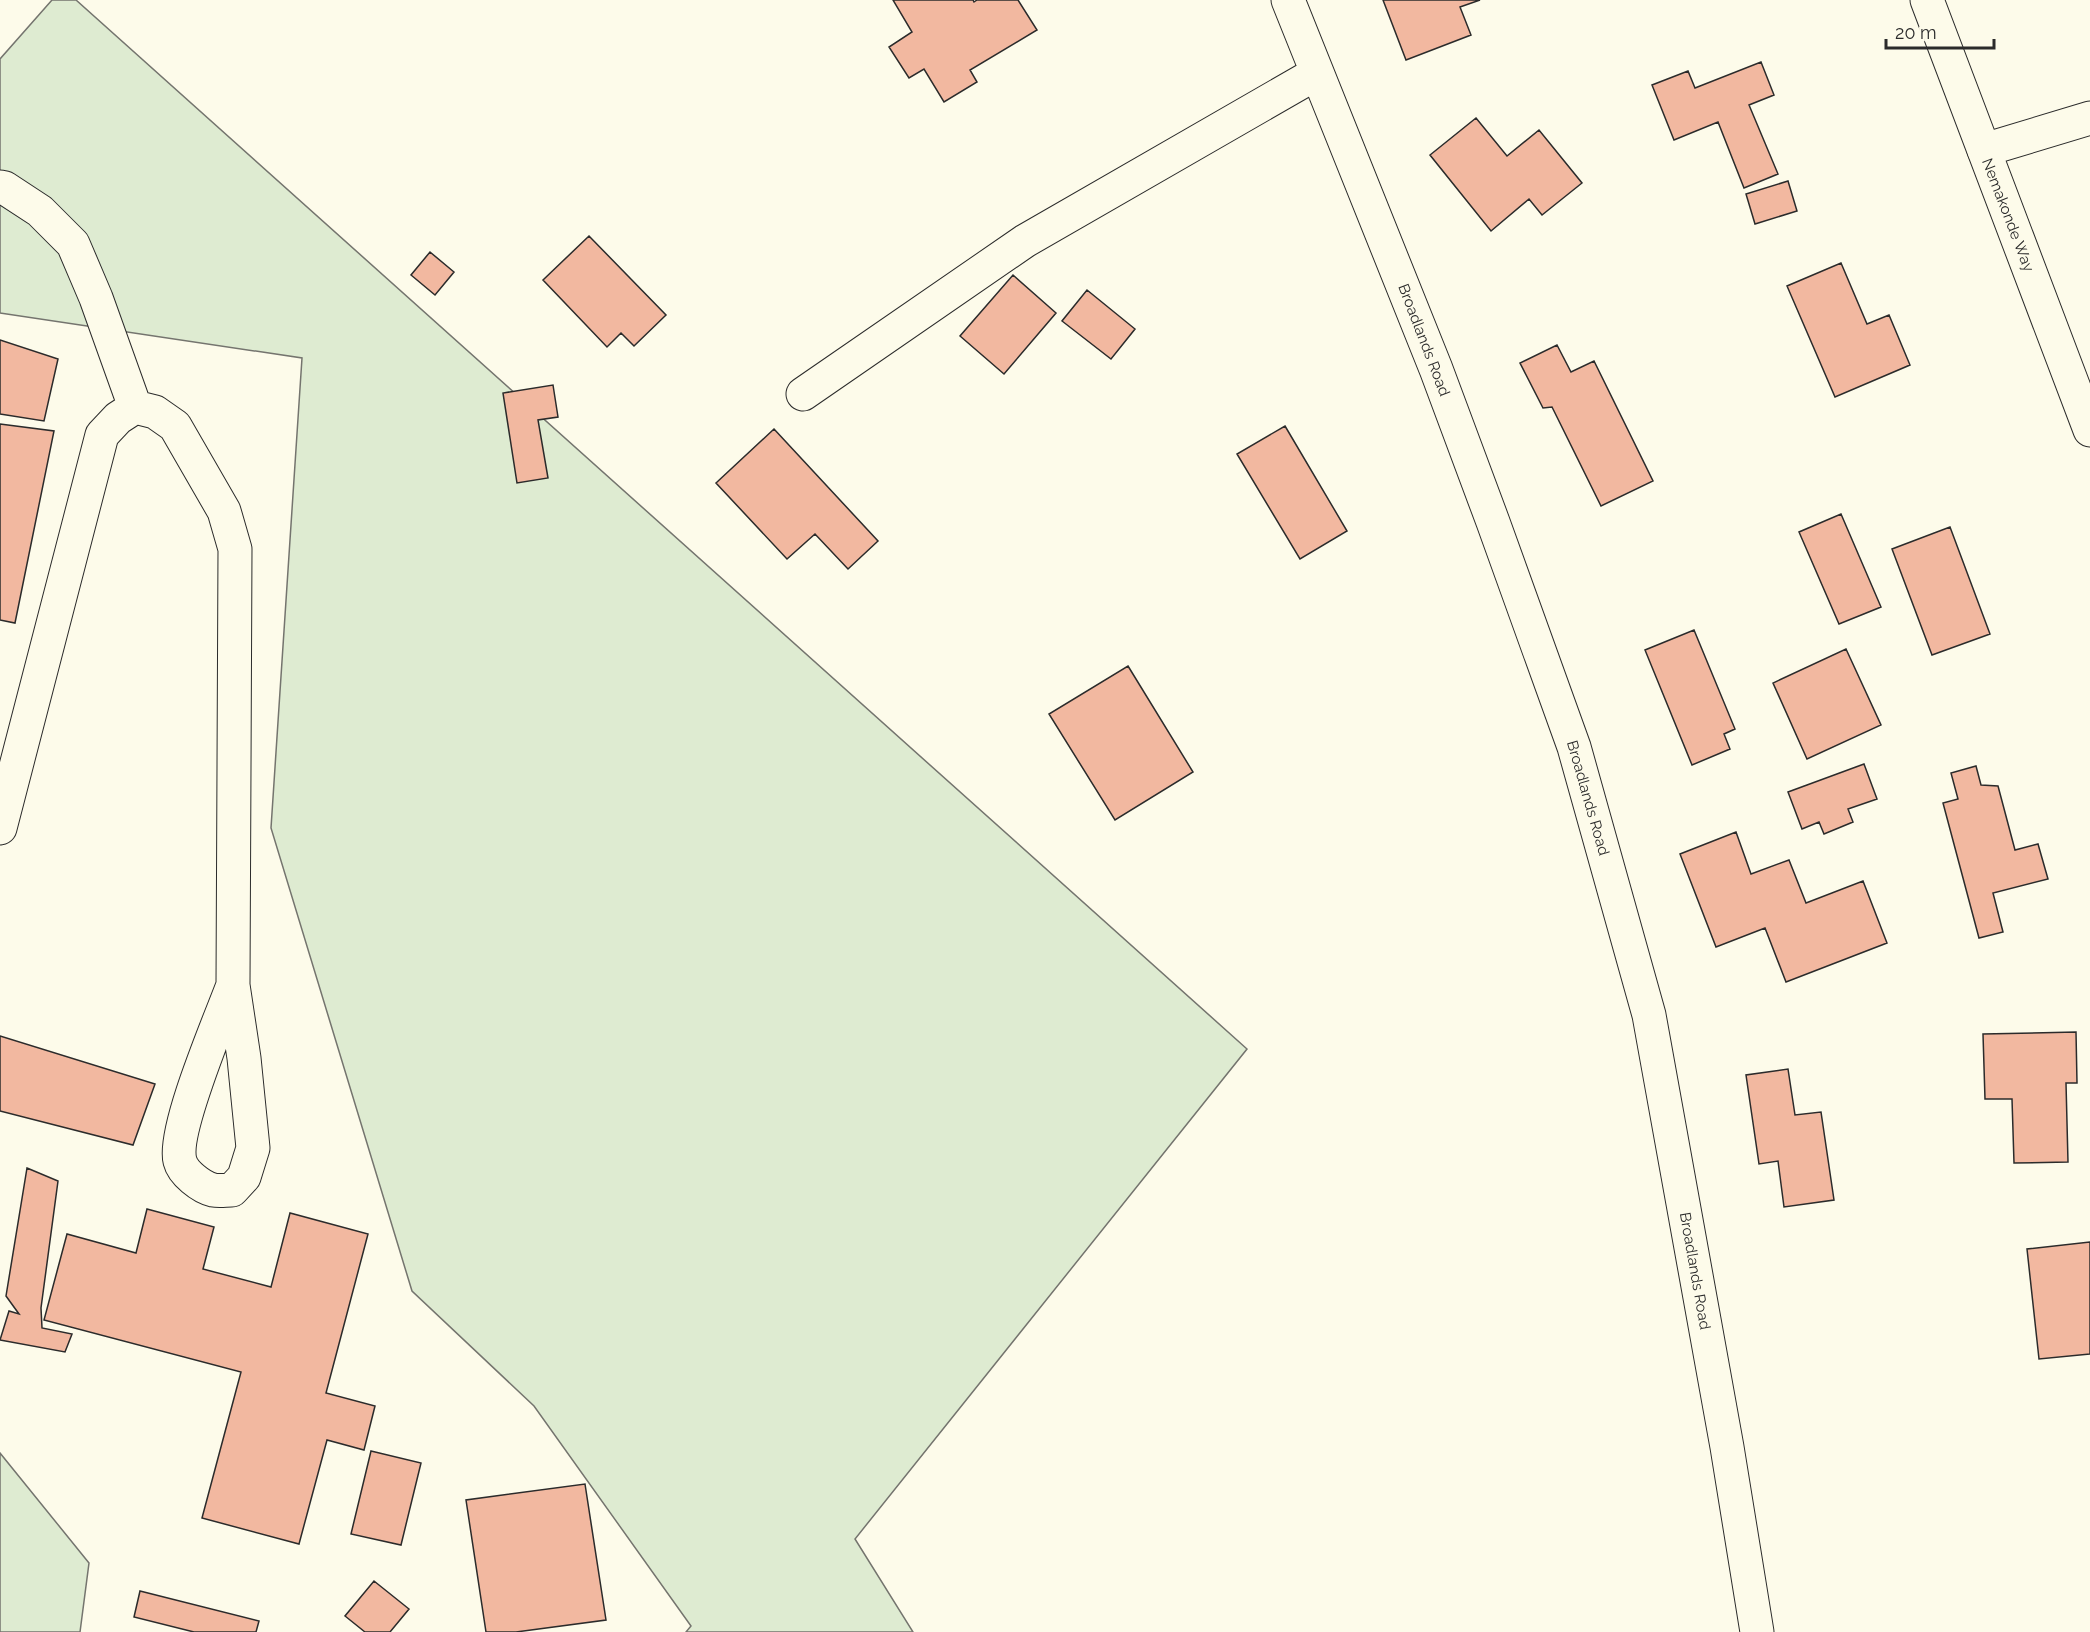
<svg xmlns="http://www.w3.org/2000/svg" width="2090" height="1632" viewBox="0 0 2090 1632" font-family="Raleway,sans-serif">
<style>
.green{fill:#deebd1;stroke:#74746e;stroke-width:1.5}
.building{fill:#f2b8a0;stroke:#2b2b2b;stroke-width:1.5}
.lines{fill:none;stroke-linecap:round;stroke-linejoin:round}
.minor-casing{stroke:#2b2b2b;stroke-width:35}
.highway-casing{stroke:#2b2b2b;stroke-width:35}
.minor{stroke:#fdfbea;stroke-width:33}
.highway{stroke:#fdfbea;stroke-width:33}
.labels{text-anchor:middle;stroke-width:4.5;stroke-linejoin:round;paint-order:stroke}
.street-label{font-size:15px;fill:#2b2b2b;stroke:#fdfbea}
</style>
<rect width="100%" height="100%" fill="#fdfbea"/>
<path class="green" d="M52,0H76L1247,1049L855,1539L913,1632H686L691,1626L534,1406L412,1291L271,828L302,358L0,313V59Z
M0,1453L89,1563L80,1632H0Z"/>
<path class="building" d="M893,0H973L974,2L977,0H1018L1037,30L970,70L977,82L944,102L924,69L909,78L889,47L912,32Z
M1383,0H1480L1460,7L1471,35L1406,60Z
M1761,62L1774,95L1749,105L1778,174L1744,188L1718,122L1674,140L1652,85L1688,71L1695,88Z
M1476,118L1507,156L1539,130L1582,183L1542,215L1529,199L1491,231L1430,155Z
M1788,181L1797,211L1755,224L1746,194Z
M589,236L666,315L634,346L621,333L607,347L543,280Z
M430,252L454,272L435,295L411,275Z
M1841,263L1867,324L1889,315L1910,365L1835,397L1787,286Z
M1013,275L1056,313L1004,374L960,336Z
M1087,290L1135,329L1111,359L1062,321Z
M0,340L58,359L44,421L0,414Z
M1557,345L1571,372L1594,361L1653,481L1601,506L1552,407L1543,408L1520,363Z
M553,385L558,417L538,420L548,478L517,483L503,393Z
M0,424L54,431L15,623L0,620Z
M1285,426L1347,531L1300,559L1237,454Z
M774,429L878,541L848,569L815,534L787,559L716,483Z
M1841,514L1881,607L1839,624L1799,532Z
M1950,527L1990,634L1932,655L1892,549Z
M1694,630L1735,729L1724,734L1730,749L1692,765L1645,650Z
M1846,649L1881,725L1807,759L1773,683Z
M1128,666L1193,772L1115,820L1049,714Z
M1864,764L1877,799L1848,809L1853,822L1824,834L1819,822L1802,829L1788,792Z
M1976,766L1981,785L1998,786L2015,850L2038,844L2048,879L1993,893L2003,932L1979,938L1943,803L1958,799L1951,773Z
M1736,832L1751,874L1789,860L1806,903L1863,881L1887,943L1786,982L1765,928L1716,947L1680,854Z
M2076,1032L2077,1083H2066L2068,1162L2014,1163L2012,1099H1985L1983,1034Z
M0,1036L155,1084L133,1145L0,1111Z
M1788,1069L1795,1115L1821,1112L1834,1200L1784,1207L1778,1161L1759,1164L1746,1075Z
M27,1168L58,1181L41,1308L42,1328L72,1334L65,1352L0,1340L9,1311L19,1314L6,1296Z
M147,1209L214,1227L203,1269L271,1287L290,1213L368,1234L326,1393L375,1406L364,1450L327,1440L299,1544L202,1518L241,1372L44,1320L67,1234L136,1253Z
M2090,1242V1354L2039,1359L2027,1249Z
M371,1451L421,1463L401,1545L351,1534Z
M585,1484L606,1620L516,1632H486L466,1500Z
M374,1581L409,1609L390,1632H365L345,1616Z
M140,1591L259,1621L256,1632H194L134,1617Z"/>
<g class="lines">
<defs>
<path id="minor" d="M1288,0L1436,369L1493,522L1574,747L1649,1015L1727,1447L1757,1632
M1984,150L2090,118
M0,187L5,188L40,211L73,244L96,298L135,407
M803,394L1025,241L1317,73
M135,407L155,412L175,426L224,511L235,549L233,985L244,1058L253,1148L244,1177L232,1190C226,1190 219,1191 213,1190C201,1187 183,1173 180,1161C172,1131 220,1020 233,985
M0,828L102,435L118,418L135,407"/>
<path id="highway" d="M1927,0L2090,430"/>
</defs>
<use href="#minor" class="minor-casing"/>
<use href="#highway" class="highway-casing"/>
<use href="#minor" class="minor"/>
<use href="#highway" class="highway"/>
</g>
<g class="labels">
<g class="street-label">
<text transform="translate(2008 215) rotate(69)" y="5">Nemakonde Way</text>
<text transform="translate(1424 340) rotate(69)" y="5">Broadlands Road</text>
<text transform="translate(1588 798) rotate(74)" y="5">Broadlands Road</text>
<text transform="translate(1695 1271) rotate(80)" y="5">Broadlands Road</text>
</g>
</g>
<path d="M1886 39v9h108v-9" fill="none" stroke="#2b2b2b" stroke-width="3"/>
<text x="1895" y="39" font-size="18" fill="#2b2b2b" stroke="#fdfbea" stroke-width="4.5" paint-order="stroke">20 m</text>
</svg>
